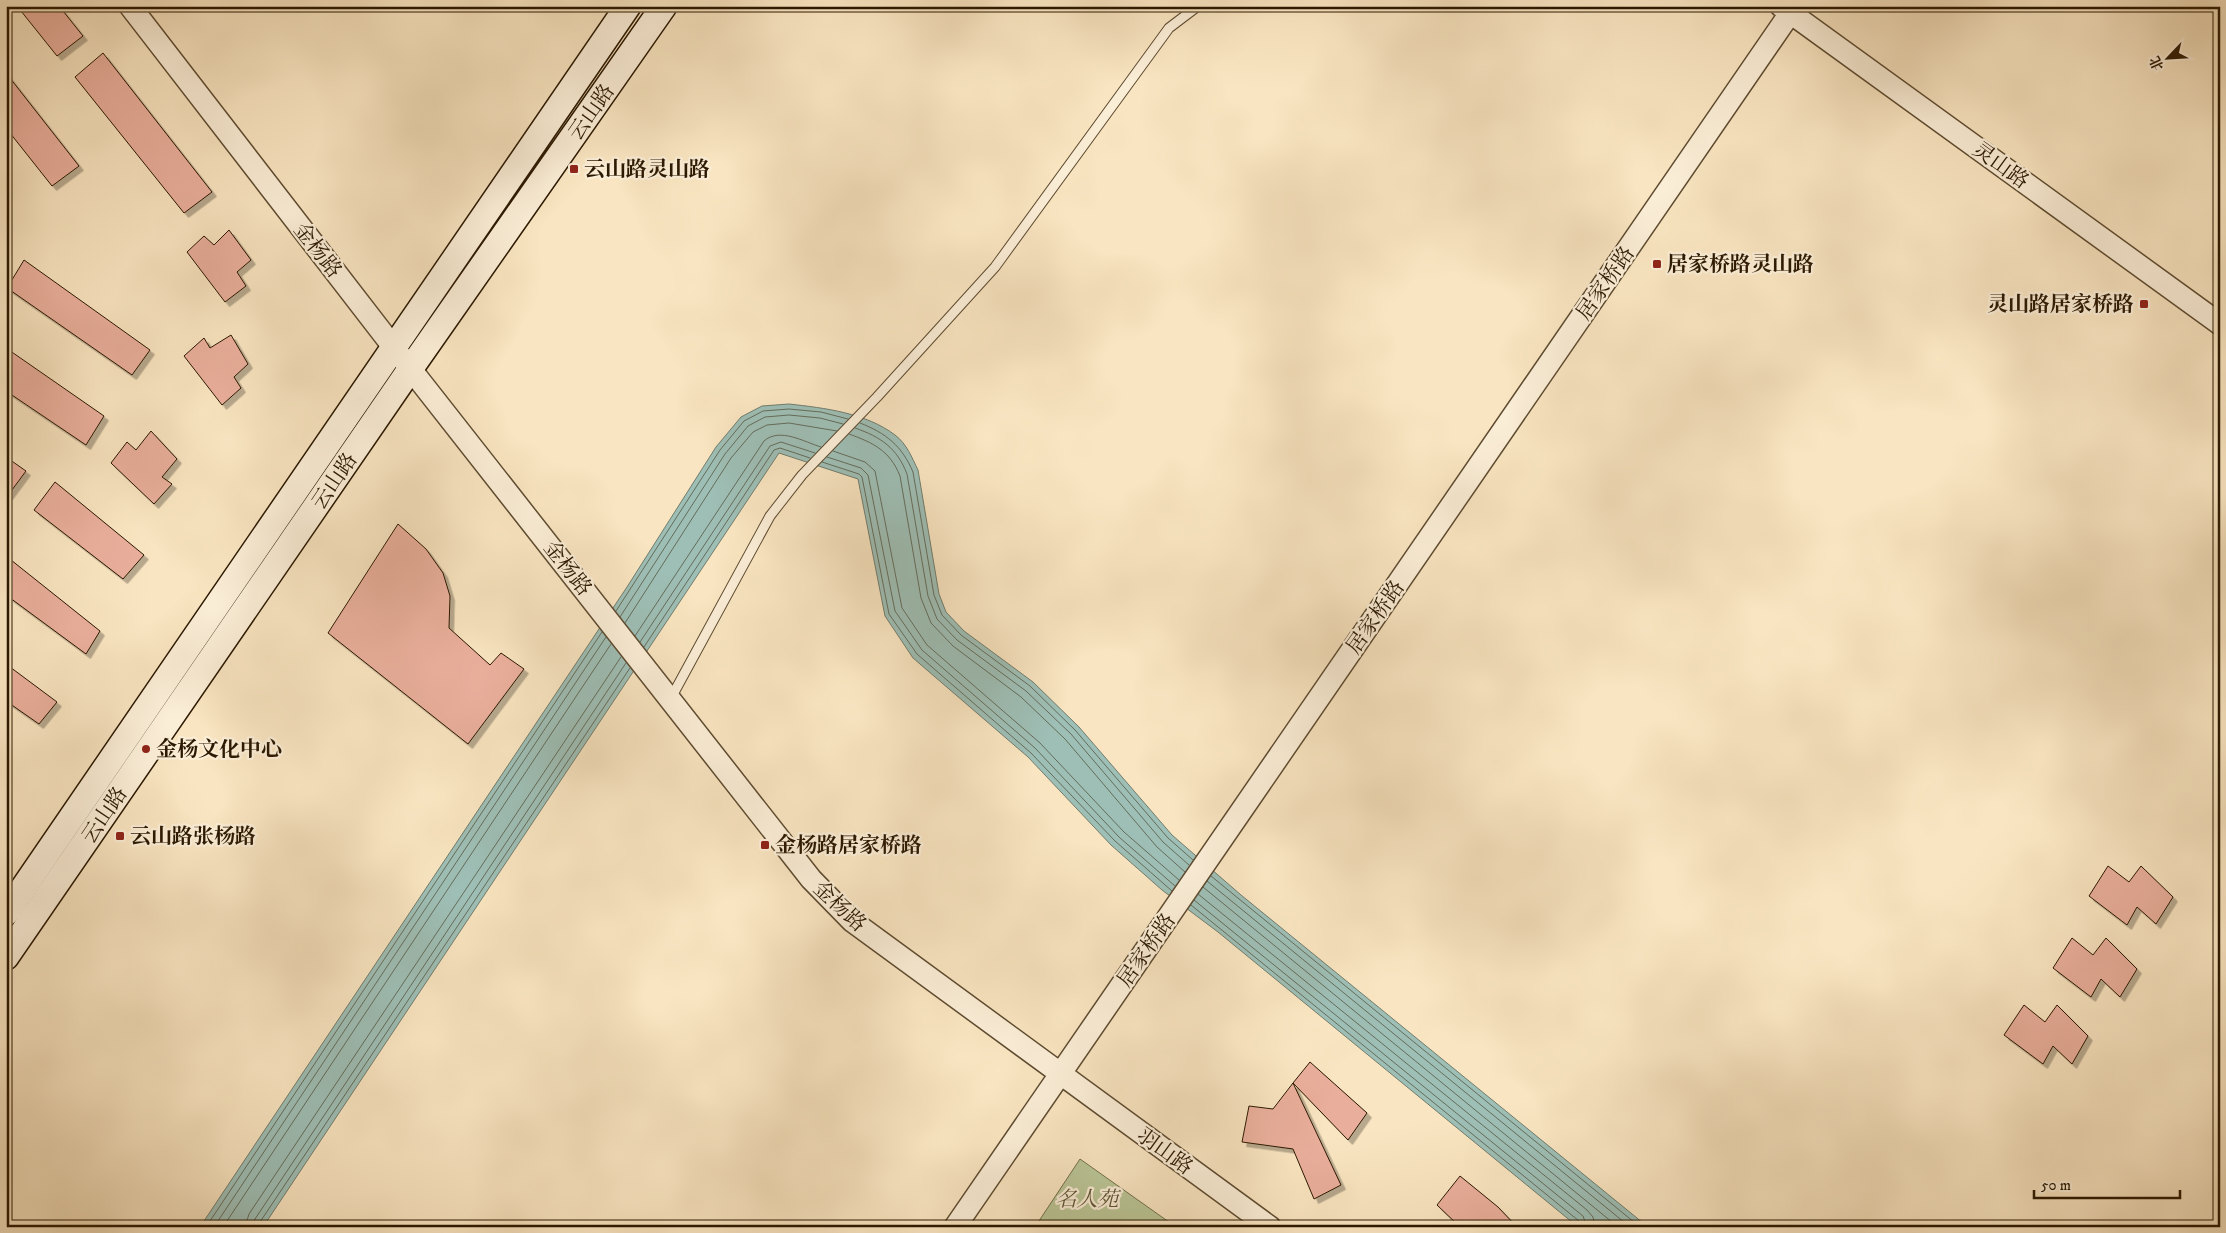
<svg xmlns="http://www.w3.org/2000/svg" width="2226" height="1233" viewBox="0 0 2226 1233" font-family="'IM FELL DW Pica','Noto Serif SC',serif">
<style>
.green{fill:#bac596;stroke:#726e4b}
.water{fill:#9ebfb6;stroke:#707c6d}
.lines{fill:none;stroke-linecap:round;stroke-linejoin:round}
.shore{stroke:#646c5b;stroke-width:1}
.building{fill:#eaaf9c;stroke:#2b1800;filter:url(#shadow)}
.service-casing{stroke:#5e4b30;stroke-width:11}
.tertiary-casing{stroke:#5e4b30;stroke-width:24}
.secondary-casing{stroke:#2b1800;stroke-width:28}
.service{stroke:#fbeed7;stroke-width:9}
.tertiary{stroke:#fbeed7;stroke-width:21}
.secondary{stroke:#fbeed7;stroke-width:25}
.poi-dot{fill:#8f2418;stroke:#fbeed7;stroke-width:2}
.labels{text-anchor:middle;stroke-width:4.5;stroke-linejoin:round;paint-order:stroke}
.street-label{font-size:21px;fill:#2b1800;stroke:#fbeed7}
.poi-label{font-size:21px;font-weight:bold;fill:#2b1800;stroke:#fbeed7;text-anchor:start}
.park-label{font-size:21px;font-style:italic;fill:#5d5534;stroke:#fbeed7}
</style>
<defs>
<filter id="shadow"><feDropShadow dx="4.5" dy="4.5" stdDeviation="0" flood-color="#0004"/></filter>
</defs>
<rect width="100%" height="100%" fill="#f9e5c1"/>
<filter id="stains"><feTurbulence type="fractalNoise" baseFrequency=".004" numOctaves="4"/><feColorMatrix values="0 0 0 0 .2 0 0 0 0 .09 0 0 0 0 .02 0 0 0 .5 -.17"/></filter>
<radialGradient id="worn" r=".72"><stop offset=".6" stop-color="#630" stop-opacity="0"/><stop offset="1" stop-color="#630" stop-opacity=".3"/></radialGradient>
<path class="green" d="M1080,1159L1176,1227H1035Z"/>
<path class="water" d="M789,404C825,408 866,413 895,435C907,444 912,458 918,470L939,594L946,612L964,631L1033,682L1079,727L1172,835L1241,895L1648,1227H1578L1218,932L1162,890L1111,845L1028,757L913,658L885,616L858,479L779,453L263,1227H200L627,587L716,447L741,417L762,406Z"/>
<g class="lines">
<path class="shore" d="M860,423C886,433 902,446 913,472L934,595L942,615L961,635L1030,686L1075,730L1168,838L1193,860
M855,428C881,437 897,448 907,474L928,596L937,619L957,640L1026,691L1071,734L1163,842L1189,865
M849,434C874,443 890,451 900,476L921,598L931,623L953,646L1021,697L1065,739L1157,847L1185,872
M833,451L865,462L875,471L902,608L927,645L1040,743L1124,832L1179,880
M827,457L861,468L868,475L895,611L922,650L1035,748L1119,837L1175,886
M822,462L859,474L862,477L889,614L917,654L1031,753L1115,841L1172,891
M616,611L720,450L744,421L763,411L789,409L821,412L848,419
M620,617L725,454L748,426L765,417L789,415L820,418L843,424
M625,623L731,458L753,432L767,425L789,423L837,431
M635,636L764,441C780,427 804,442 821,447
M640,642L770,446L781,442L815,453
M644,647L774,450L780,448L810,458
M1211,876L1640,1227
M1207,881L1630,1227
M1203,887L1618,1227
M1198,894L1587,1210L1593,1217L1595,1227
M1194,900L1583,1216L1587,1227
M1191,905L1579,1221L1581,1227
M206,1227L602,632
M214,1227L606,637
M223,1227L611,644
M245,1227L249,1214L621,657
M253,1227L255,1219L626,663
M259,1227L260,1222L630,668"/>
</g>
<path class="building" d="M17,6H59L83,36L57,56Z
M103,53L212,192L184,213L75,77Z
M6,73L79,166L52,186L6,128Z
M229,230L251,260L237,272L246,286L225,302L187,252L204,236L214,245Z
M24,260L150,350L132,375L7,288Z
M231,335L248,364L234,377L241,388L222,405L184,356L204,338L210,348Z
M6,348L104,416L86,445L6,391Z
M151,431L177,459L162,477L172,484L154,504L111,463L127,442L136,450Z
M6,457L26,471L6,498Z
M55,482L144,555L123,579L34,510Z
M398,524L426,549L443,573L450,596L449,628L490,665L501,653L524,669L468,744L328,633Z
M6,556L100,631L86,654L6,595Z
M6,664L57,702L39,724L6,701Z
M2108,866L2129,882L2141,866L2173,897L2156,924L2137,907L2127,925L2089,896Z
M2072,938L2093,955L2106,938L2137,969L2120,997L2101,979L2091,997L2053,968Z
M2024,1005L2045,1022L2057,1005L2088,1036L2072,1064L2053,1046L2043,1064L2004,1035Z
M1310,1062L1367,1113L1348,1140L1293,1083Z
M1293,1083L1341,1185L1314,1199L1293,1149L1242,1142L1249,1106L1273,1109Z
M1460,1176L1498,1207L1517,1227H1460L1437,1205Z"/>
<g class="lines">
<defs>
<path id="service" d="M671,698L770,516L802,475L877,397L995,267L1169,28L1198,6"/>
<path id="tertiary" d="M130,6L391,344L811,879L852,921L1270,1227
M1781,6L2220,324
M955,1227L1795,6"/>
<path id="secondary" d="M6,913L628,6
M6,957L411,368L664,6"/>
</defs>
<use href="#service" class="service-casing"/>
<use href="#tertiary" class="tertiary-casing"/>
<use href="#secondary" class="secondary-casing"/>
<use href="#service" class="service"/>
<use href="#tertiary" class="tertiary"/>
<use href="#secondary" class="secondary"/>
</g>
<g class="poi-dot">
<rect x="569" y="164" width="10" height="10" rx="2.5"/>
<rect x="1652" y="259" width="10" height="10" rx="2.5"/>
<rect x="2139" y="299" width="10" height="10" rx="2.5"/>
<circle cx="146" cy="749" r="5"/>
<rect x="115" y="831" width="10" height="10" rx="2.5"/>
<rect x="760" y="840" width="10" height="10" rx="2.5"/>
</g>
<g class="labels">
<g class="street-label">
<text transform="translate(591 112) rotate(-55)" y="7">云山路</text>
<text transform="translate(2001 165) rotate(36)" y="7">灵山路</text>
<text transform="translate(318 250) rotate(52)" y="7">金杨路</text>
<text transform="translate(1605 283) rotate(-55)" y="7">居家桥路</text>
<text transform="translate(334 481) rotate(-56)" y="7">云山路</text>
<text transform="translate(568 568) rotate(52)" y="7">金杨路</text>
<text transform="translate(1375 617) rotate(-55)" y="7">居家桥路</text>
<text transform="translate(104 815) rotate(-56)" y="7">云山路</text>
<text transform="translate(840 906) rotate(43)" y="7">金杨路</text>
<text transform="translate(1146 950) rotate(-55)" y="7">居家桥路</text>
<text transform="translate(1165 1151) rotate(36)" y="7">羽山路</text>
</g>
<g class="poi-label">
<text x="584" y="176">云山路灵山路</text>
<text x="1667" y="271">居家桥路灵山路</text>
<text x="2134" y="311" text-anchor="end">灵山路居家桥路</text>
<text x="156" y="756">金杨文化中心</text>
<text x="130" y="843">云山路张杨路</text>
<text x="775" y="852">金杨路居家桥路</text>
</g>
<g class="park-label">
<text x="1087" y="1206">名人苑</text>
</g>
</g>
<rect width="2226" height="1233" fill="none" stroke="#f9e5c1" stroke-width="25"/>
<rect x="8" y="8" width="2211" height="1218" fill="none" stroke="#2b1800" stroke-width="2.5"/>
<rect x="12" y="12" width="2201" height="1208" fill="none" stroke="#2b1800"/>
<g transform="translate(2168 58) rotate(245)" stroke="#fbeed7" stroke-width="4" paint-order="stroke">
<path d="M0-4L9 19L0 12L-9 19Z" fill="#2b1800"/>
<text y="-8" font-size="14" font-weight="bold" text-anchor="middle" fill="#2b1800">北</text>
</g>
<path d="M2034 1190v8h146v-8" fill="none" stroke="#2b1800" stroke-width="2.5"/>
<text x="2041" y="1190" font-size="15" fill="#2b1800" stroke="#fbeed7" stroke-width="4" paint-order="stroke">50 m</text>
<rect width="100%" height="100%" filter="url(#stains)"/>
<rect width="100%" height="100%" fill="url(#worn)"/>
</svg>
